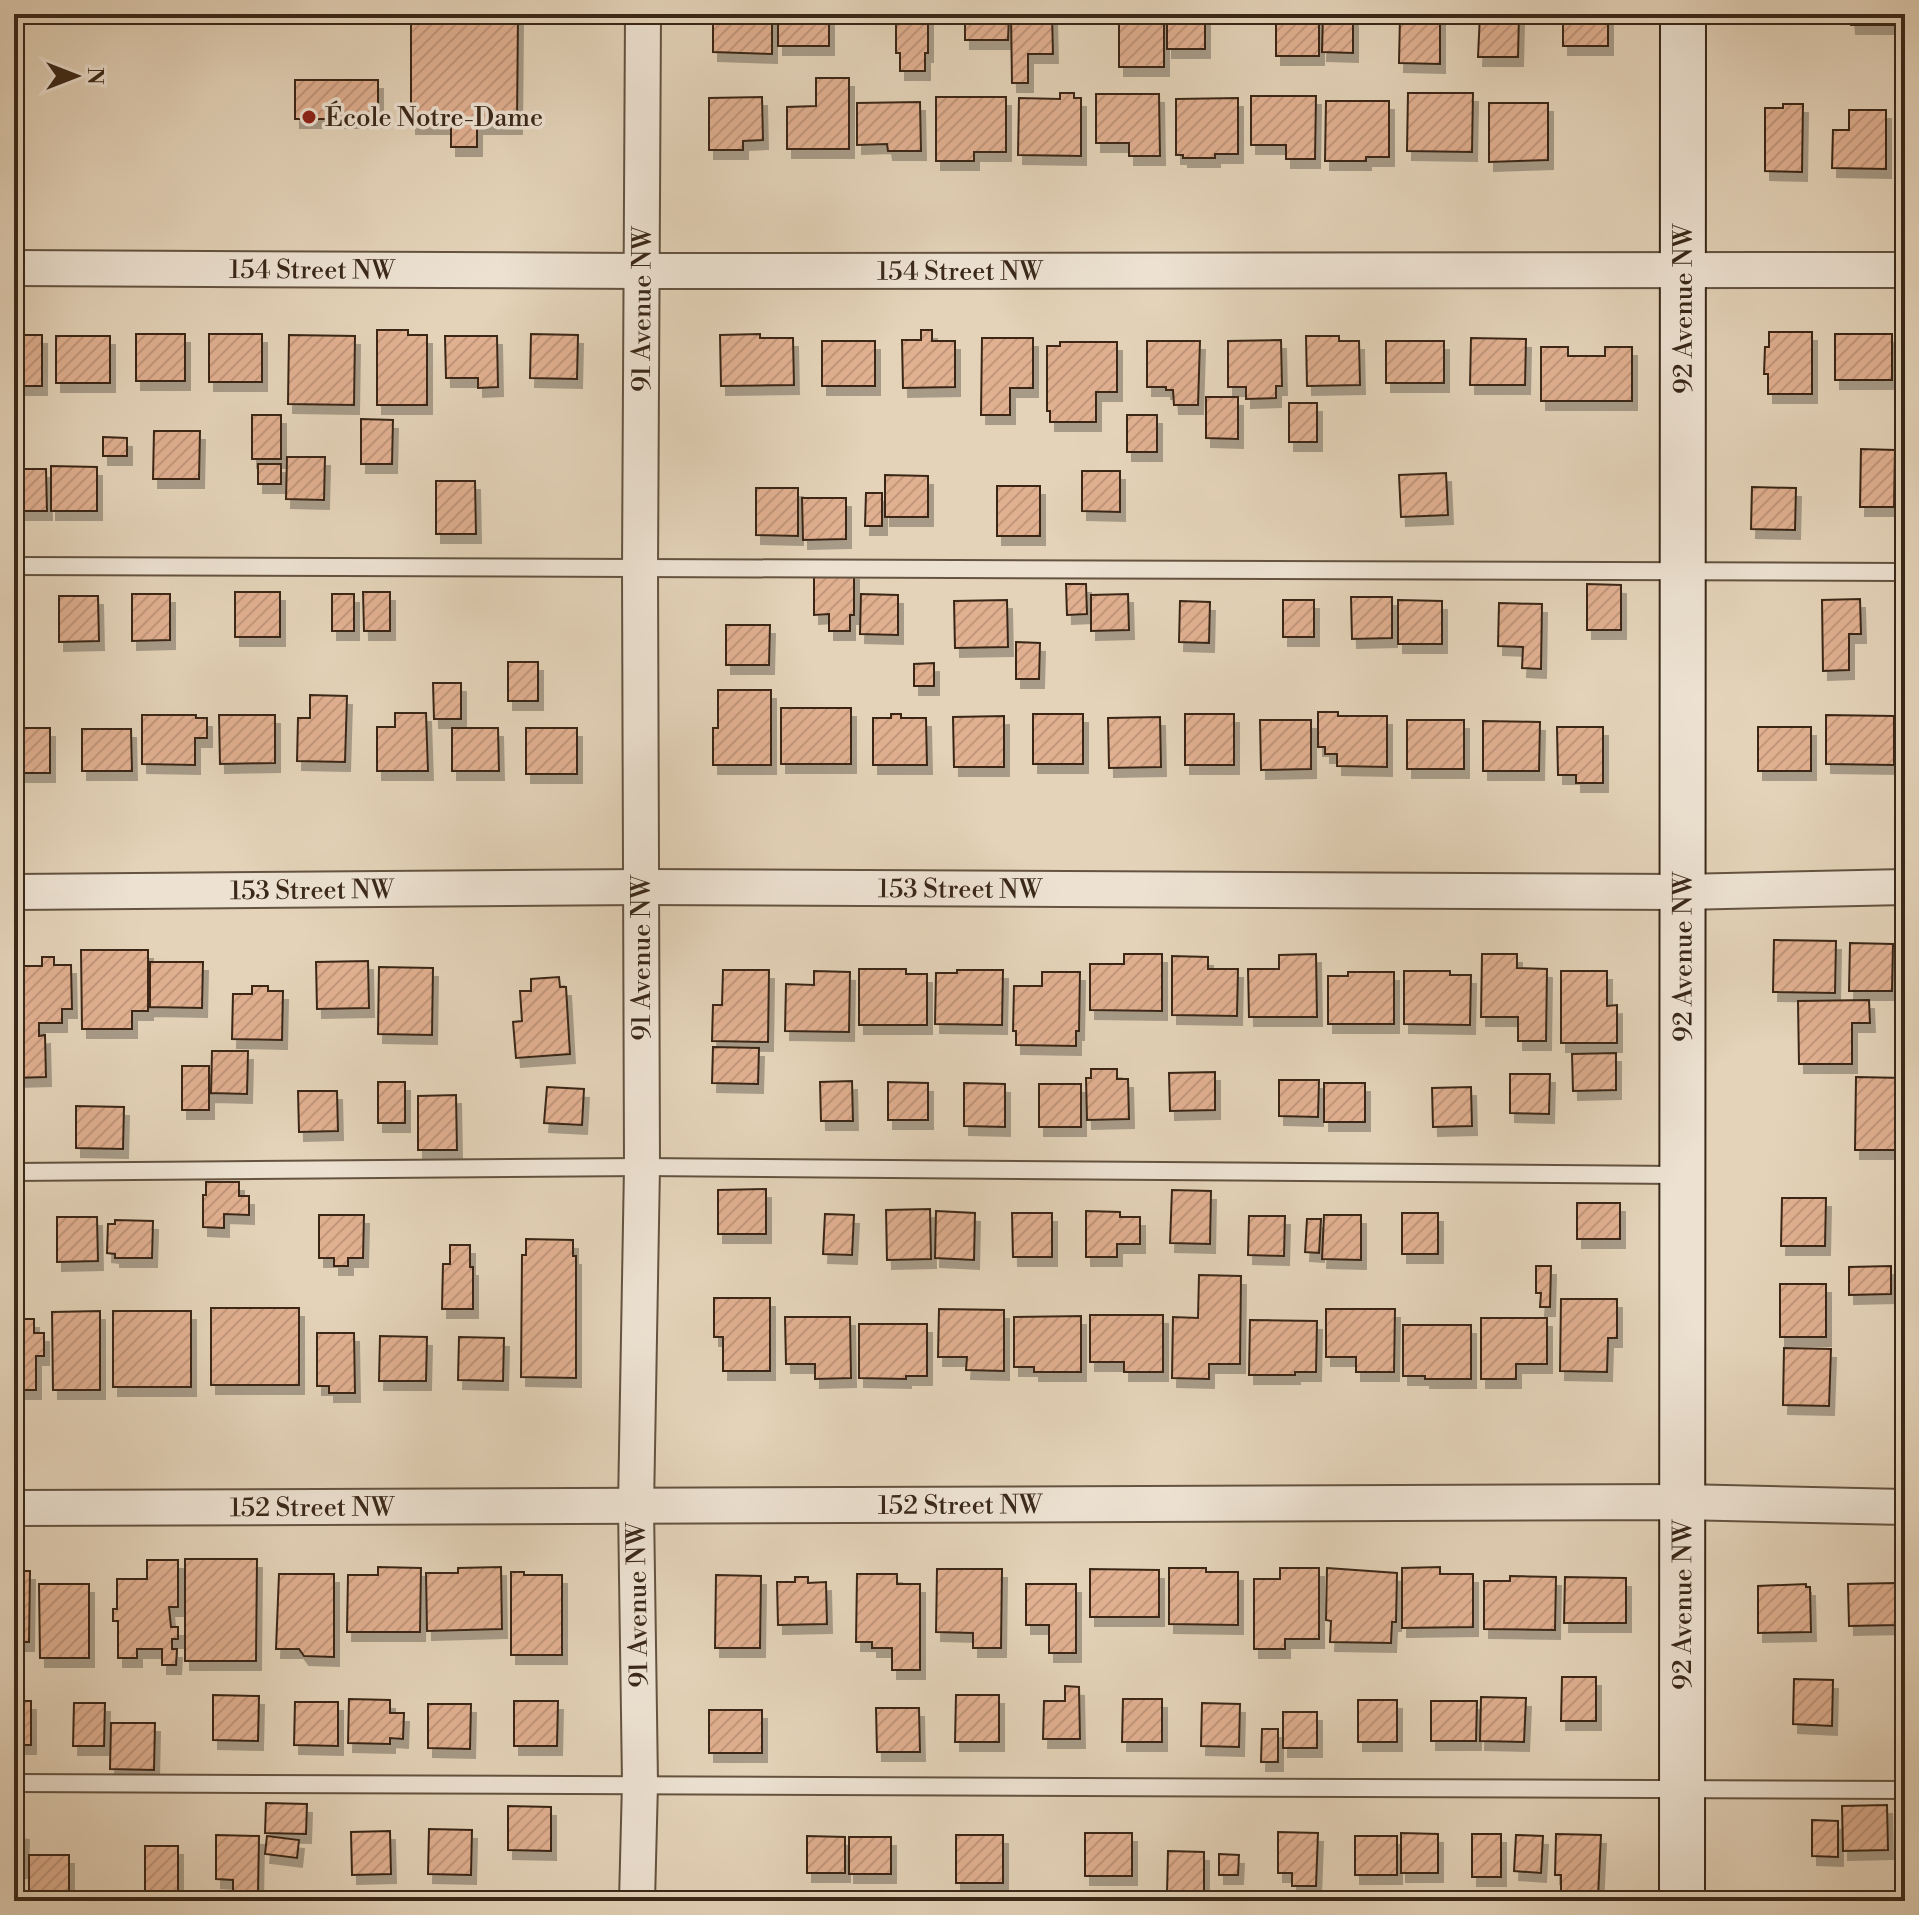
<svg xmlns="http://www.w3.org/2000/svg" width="1919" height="1915" viewBox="0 0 1919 1915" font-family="'Libre Bodoni',serif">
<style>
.building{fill:url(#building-hatch);stroke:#3a2818;stroke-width:2;filter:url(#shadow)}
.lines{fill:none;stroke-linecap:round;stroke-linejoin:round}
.lane-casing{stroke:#645340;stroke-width:20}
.street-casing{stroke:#645340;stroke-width:38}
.secondary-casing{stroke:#3a2818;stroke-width:48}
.lane{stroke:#ede2d2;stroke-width:16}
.street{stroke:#ede2d2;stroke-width:34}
.secondary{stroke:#ede2d2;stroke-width:44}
.poi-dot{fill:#8f2418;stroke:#ede2d2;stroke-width:3}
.labels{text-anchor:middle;stroke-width:7;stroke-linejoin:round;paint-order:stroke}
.poi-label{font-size:26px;fill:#3a2818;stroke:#ede2d2;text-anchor:start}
.street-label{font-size:26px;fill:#3a2818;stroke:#ede2d2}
</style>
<defs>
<pattern id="building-hatch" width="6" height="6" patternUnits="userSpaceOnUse" patternTransform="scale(2)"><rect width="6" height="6" fill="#e1b091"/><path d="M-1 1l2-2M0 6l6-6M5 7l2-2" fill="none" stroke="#c2977c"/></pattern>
<filter id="shadow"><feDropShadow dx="5" dy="9" stdDeviation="0" flood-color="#0004"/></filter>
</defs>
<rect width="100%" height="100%" fill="#e4d3b9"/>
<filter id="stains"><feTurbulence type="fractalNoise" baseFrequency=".0025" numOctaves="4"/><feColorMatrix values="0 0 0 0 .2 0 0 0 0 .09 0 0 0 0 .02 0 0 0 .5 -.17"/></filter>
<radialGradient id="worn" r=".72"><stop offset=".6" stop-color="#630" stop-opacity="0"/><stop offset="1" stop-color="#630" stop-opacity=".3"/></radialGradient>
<path class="building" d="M411,14H518L517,125H477V147H451V125H411Z
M713,14H772V54L713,52Z
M778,14H829V46H778Z
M896,14H928V53H925V71H900V53H896Z
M965,14H1009L1008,40H965Z
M1011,14H1052L1053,54H1028V83H1012Z
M1119,14H1164V67H1119Z
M1167,14H1205V49H1167Z
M1276,14H1319V56H1276Z
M1323,14H1353V53L1322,52Z
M1480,14L1519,15L1518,57H1478Z
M1563,14H1608V46H1563Z
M1850,14H1894V25H1851Z
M1400,16H1440V64L1399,63Z
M816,78H849V149H787V107L816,106Z
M295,80H378V119H295Z
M1060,93H1074V98H1081V156L1018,155L1019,98L1060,99Z
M1408,93H1473L1472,152L1407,151Z
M1096,94H1159L1160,156H1129V143H1096Z
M1251,96H1316L1315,159H1286V145H1251Z
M762,97L763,140L743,141V150H709V98Z
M936,97H1006V152H974V161H936Z
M1238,98V154H1215V158H1183V155H1176V99Z
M1326,101H1389V157H1366V161H1325Z
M920,102L921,151H888L887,144L857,145V103Z
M1489,103H1548V160L1489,162Z
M1783,104H1803L1802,172L1765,171V108H1783Z
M1897,104H1905V176H1901L1898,169Z
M1849,110H1886V169L1832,168L1833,130H1849Z
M377,330H408V335H427V405H377Z
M921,330H932V341H955V387L903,388L902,340H921Z
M1769,332H1812V394H1768V374H1764L1765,347H1769Z
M136,334H185V381H136Z
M209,334H262V382H209Z
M531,334L578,335L577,379L530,378Z
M760,334V338H793L794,385L721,386L720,335Z
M1835,334H1892V380H1835Z
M14,335H42V386H14Z
M289,335L355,336L354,405L288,404Z
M56,336H110V383H56Z
M445,336H497L498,387L478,388V378H446Z
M1306,336H1339V341H1359L1360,385L1307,386Z
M982,338H1033V388H1010V415H981Z
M1471,338L1526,339L1525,385H1470Z
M1281,340L1282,386H1276V398L1246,399V387H1228V341Z
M822,341H875V386H822Z
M1147,341H1200L1198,405H1174L1173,390H1166V387H1147Z
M1386,341H1444V383H1386Z
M1060,342H1117V392H1096V422H1050V411H1047V346H1060Z
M1541,347H1568V356H1605V347H1632V401H1541Z
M1206,397H1238V439L1206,438Z
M1289,403H1317V442H1289Z
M252,415H281V459H252Z
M1127,415H1157V452H1127Z
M361,419L393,420L392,464H361Z
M154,431H200L199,479H153Z
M103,437L127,438V456H103Z
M1861,449L1895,450L1894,507H1860Z
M287,457H325L324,500L286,499Z
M258,464H281V484H258Z
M51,466L97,467V511H51Z
M14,469H46L47,511H14Z
M1082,471H1120V512L1082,511Z
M1446,473L1448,515L1401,517L1399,475Z
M885,475L928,476V517H885Z
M436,481H475L476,534H436Z
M997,486H1040V536H997Z
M1752,487L1796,488L1795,530L1751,529Z
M756,488H798V536L756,535Z
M866,493H882V526H865Z
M802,498H846V539L803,540Z
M854,571V615H850V631H829V614L814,615V572Z
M1066,584H1086L1087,614L1067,615Z
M1587,584L1621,585V630H1587Z
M235,592H280V637H235Z
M363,592H390V631H364Z
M132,594H170V640L132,641Z
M332,594H354V631H332Z
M861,594L898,595V635L860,634Z
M1128,594L1129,630L1091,631V595Z
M59,596H98L99,641L59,642Z
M1351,597H1392V638L1352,639Z
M1860,599L1861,634H1849V670L1823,671L1822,600Z
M1007,600L1008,647L955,648L954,601Z
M1283,600H1314V637H1283Z
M1398,600L1442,601V644H1398Z
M1180,601L1210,602L1209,643L1179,642Z
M1499,603L1542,604L1541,669L1522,668L1523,647L1498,646Z
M726,625H770L769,665H726Z
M1016,642L1040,643L1039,679H1016Z
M508,662H538V701H508Z
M934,663V686H914V664Z
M433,683H461V719H434Z
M718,690H771V765H713V728H718Z
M310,695L347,696L345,762L297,761L298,718H310Z
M781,708H851V764H781Z
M1318,712H1338V716H1387V767L1337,766V754H1325V747H1318Z
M395,713H426L428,771H377V727H395Z
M891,714H901V718H926L927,765H873V718H891Z
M1033,714H1083V764H1033Z
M1185,714H1234V765H1185Z
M142,715H196V718H207V738H195V765L142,764Z
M219,715H275V763L220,764Z
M1826,715L1894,716V765L1826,764Z
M1004,716V767H954L953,717Z
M1160,717L1161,767L1109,768L1108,718Z
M1260,720H1311V769L1261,770Z
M1407,720H1464V769H1407Z
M1483,721L1540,722L1539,771H1483Z
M1557,727H1603V783H1576V775H1558Z
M1758,727H1811V771H1758Z
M14,728H50V773H14Z
M452,728H498L499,771H452Z
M526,728H577V774H526Z
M82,729H131L132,771H82Z
M1774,940L1836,941L1835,993L1773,992Z
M1850,943L1893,944L1892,991H1849Z
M81,950H148V1011H132V1029H82Z
M1124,954H1162V1011L1090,1010V964H1124Z
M1316,954L1317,1017H1249L1248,969H1279V955Z
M1482,954H1517V968L1547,969L1546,1041H1518V1017H1481Z
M1172,956L1208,957V969H1238L1237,1016L1172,1015Z
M42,957H54V965H71L72,1009H62V1023H39V1036L45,1035L46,1077L14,1078V966H42Z
M368,961L369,1008L317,1009L316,962Z
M150,962H203L202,1008L150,1007Z
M379,967L433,968L432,1035L378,1034Z
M859,969H906V974H927V1025H859Z
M723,970H769L768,1042L712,1041L713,1005H722Z
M957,970H1003L1002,1025L935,1024L936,973H957Z
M814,971L850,972L849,1032L785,1031L786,984L814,985Z
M1404,971H1450V975H1471L1470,1025L1404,1024Z
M1561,971H1607V1006L1617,1005V1043H1561Z
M1042,972H1080L1079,1031H1076V1046L1016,1045V1031H1013L1014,986H1042Z
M1348,972H1394V1024H1328V976H1348Z
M559,977L560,987H566L570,1054L516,1058L513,1022L522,1021L520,991H531V979Z
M252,986H268V991H283L282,1040L232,1039L233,994H252Z
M1869,1000L1870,1023H1852V1064H1799L1798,1001Z
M713,1047L759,1048L758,1084L712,1083Z
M212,1051H248L247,1094L211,1093Z
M1616,1053V1090L1573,1091L1572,1054Z
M182,1066H209V1110H182Z
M1091,1069H1117V1079H1128L1129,1119L1087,1120L1086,1078H1091Z
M1215,1072V1110L1170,1111L1169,1073Z
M1510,1074H1550L1549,1114L1510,1113Z
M1856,1077L1904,1078L1902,1134H1905V1150H1855Z
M1279,1080H1319L1318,1117L1279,1116Z
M852,1081L853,1121H821L820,1082Z
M378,1082H405V1123H378Z
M888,1082L928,1083V1120H888Z
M964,1083L1005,1084V1127L964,1126Z
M1324,1083H1365V1122H1324Z
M1039,1084H1081V1127H1039Z
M547,1087L584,1089L582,1125L544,1123Z
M1471,1087L1472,1126L1433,1127L1432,1088Z
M298,1091H337L338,1131L299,1132Z
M456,1095L457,1150H418V1096Z
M76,1106L124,1107L123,1149L76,1148Z
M206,1182H239V1196H249V1215L224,1214V1228L203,1227V1195H206Z
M766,1189V1234H718V1190Z
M1172,1190L1211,1191L1210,1244L1170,1243Z
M1782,1198H1826L1825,1246H1781Z
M1577,1203H1620V1239H1577Z
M930,1209L931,1259L887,1260L886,1210Z
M936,1211L975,1213L974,1260L935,1258Z
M1086,1211L1120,1212V1217H1140V1244H1117V1257H1086Z
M1012,1213H1052V1257H1013Z
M1402,1213H1438V1254H1402Z
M825,1214L854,1215L852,1255L823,1254Z
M319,1215H364L363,1258H348V1266H334V1258H319Z
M1324,1215H1361V1260L1322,1259Z
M1249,1216H1285L1284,1256L1248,1255Z
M57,1217H97L98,1261L57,1262Z
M1307,1219H1321L1319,1253L1305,1252Z
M115,1220L153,1221L152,1258H115V1254L107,1253L108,1224H115Z
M526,1239L573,1240V1256H576V1378L521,1377L522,1255H526Z
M450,1245H470V1267H473V1309H442L443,1264H450Z
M1536,1266H1551L1550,1307H1540L1541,1293H1536Z
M1891,1266V1294L1849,1295V1267Z
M1199,1275L1241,1276L1240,1364H1209V1379L1172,1378L1173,1317L1198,1318Z
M1780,1284H1826V1337H1780Z
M714,1298H770V1371H723V1337H714Z
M1561,1299H1617V1338H1608L1607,1372L1560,1371Z
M211,1308H299V1385H211Z
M939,1309L1004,1310V1371L966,1370L967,1357H938Z
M1326,1309H1395L1394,1372H1356V1357H1326Z
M100,1311V1390H53L52,1312Z
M113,1311H191V1387H113Z
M1090,1315H1163V1372H1124V1362H1090Z
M1081,1316V1372H1034V1367H1014V1317Z
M785,1317H850L851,1378L815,1379V1364H786Z
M1481,1318H1547V1364H1516V1379H1481Z
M14,1319H34V1333H44V1356H36V1390H14Z
M1250,1320L1317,1321L1316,1372H1295V1375H1249Z
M859,1324H927V1376H906V1379L859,1378Z
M1403,1325H1471V1379H1425V1376H1403Z
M317,1333H354L355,1393H329V1386H317Z
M380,1336L427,1337L426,1381H379Z
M459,1337L504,1338L503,1381L458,1380Z
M1784,1348L1831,1349L1829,1406L1783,1405Z
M185,1559H257L256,1661H185Z
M147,1560H178V1607H169L171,1627H178V1639H172V1649H177L176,1665H162V1649H137V1658H118V1621H113V1609H117V1579H147Z
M378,1567L421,1568L420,1632H347L348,1575H378Z
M501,1567L502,1629L427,1631L426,1573H458V1568Z
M1440,1567V1574H1473V1627L1402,1628V1568Z
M1169,1568H1206V1572H1238V1625L1169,1624Z
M1280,1568H1319V1639H1285V1649H1254V1579H1280Z
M1327,1568L1397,1573L1396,1622H1392L1391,1643L1330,1642L1331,1621L1326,1620Z
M937,1569H1002L1001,1648H973V1633L936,1632Z
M1090,1569L1159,1570V1617H1090Z
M14,1571H30L29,1642H14Z
M511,1572H524V1575H562V1655H511Z
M279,1574H334V1657L304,1656L299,1649H276Z
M857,1574H897V1584H920V1670H892V1648H872V1642H856Z
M716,1575L761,1576L760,1648H715Z
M1510,1576L1556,1577L1555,1630L1484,1629V1581H1510Z
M795,1577H808V1583L826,1582L827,1624L778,1625L777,1582H795Z
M1565,1577L1626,1578V1623H1564Z
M1895,1583L1897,1625L1849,1626L1848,1584Z
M39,1584H89V1658H40Z
M1026,1584H1076V1653H1049V1625H1026Z
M1806,1584V1587H1810L1811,1632L1758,1633V1586Z
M1899,1622H1905V1659L1900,1660Z
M1562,1677H1596V1721H1561Z
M1794,1679L1833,1680L1832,1726L1793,1724Z
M1065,1686L1079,1687L1080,1739H1043L1044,1701H1065Z
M213,1695L259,1696L258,1741L213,1740Z
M956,1695H999V1742H955Z
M1481,1697L1526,1698L1524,1742L1480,1741Z
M349,1699L390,1700V1713H404L403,1739L390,1738V1744L348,1743Z
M1123,1699H1162V1742H1122Z
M1358,1700H1397V1742H1358Z
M14,1701H31V1745H14Z
M514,1701H558L557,1746H514Z
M1431,1701H1477L1476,1741H1431Z
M295,1702H338V1746L294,1745Z
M74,1703H105L104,1746H73Z
M1202,1703L1240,1704L1239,1747L1201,1746Z
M428,1704H471L470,1749L428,1748Z
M876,1708H919L920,1752H877Z
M709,1710H762V1753H709Z
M1283,1712H1317V1748H1283Z
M111,1723H155L154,1770L110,1769Z
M1262,1729H1278V1762H1261Z
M266,1803L307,1804L306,1834L265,1833Z
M1887,1805L1888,1850L1843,1851L1842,1806Z
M508,1806L551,1807V1851L508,1850Z
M1812,1820L1838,1821V1857L1812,1856Z
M429,1829L472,1830L471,1875L428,1874Z
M14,1830L24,1831L23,1869H14Z
M390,1831L391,1874L352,1875L351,1832Z
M1278,1832L1318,1833L1316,1886H1292V1873H1278Z
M1085,1833H1132V1876H1085Z
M1401,1833L1438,1834V1873H1401Z
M1472,1834H1501V1877H1472Z
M1556,1834L1601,1835L1598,1897L1561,1896V1875H1555Z
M216,1835L259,1836L258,1892H233V1880L216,1879Z
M956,1835H1003V1883H956Z
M1516,1835L1543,1836L1541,1873L1514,1871Z
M267,1836L299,1840L297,1858L265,1854Z
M807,1836L845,1837V1873H807Z
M1355,1836H1397V1875H1355Z
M849,1837H891V1874H849Z
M145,1846H178V1894H145Z
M1168,1851L1204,1852V1894H1167Z
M1219,1854L1239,1855L1238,1875H1219Z
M29,1855H69V1899H29Z"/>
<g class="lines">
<defs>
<path id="lane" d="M14,566L1905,572
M14,1172L642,1167L1679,1175
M14,1783L1905,1790"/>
<g id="street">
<path id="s1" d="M14,268L642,271L1905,270"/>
<path id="s2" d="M14,892L641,887L1682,892L1905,887"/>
<path id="s3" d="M14,1508L1681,1502L1905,1507"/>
<path id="s4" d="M637,1901L640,1783L636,1507L642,1167L640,569L643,14"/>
</g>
<g id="secondary">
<path id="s5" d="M1682,1901L1683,14"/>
</g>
</defs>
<use href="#lane" class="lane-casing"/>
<use href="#street" class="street-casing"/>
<use href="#secondary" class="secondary-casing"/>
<use href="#lane" class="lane"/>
<use href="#street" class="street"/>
<use href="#secondary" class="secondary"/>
</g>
<circle class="poi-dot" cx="309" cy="117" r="8"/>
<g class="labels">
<g class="poi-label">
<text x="325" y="126">École Notre-Dame</text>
</g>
<g class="street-label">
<text dy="9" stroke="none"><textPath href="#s1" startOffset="298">154 Street NW</textPath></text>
<text dy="9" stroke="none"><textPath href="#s1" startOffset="946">154 Street NW</textPath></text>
<text dy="9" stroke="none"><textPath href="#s4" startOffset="1592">91 Avenue NW</textPath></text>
<text dy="9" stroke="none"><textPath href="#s5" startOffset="1592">92 Avenue NW</textPath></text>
<text dy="9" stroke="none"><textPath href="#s2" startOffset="946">153 Street NW</textPath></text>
<text dy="9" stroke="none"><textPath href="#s2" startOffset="298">153 Street NW</textPath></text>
<text transform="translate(641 958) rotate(-90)" y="9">91 Avenue NW</text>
<text dy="9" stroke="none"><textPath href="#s5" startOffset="944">92 Avenue NW</textPath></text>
<text dy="9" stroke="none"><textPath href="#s3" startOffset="946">152 Street NW</textPath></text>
<text dy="9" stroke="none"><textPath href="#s3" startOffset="298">152 Street NW</textPath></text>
<text transform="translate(637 1605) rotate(-91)" y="9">91 Avenue NW</text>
<text dy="9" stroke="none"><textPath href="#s5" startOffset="296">92 Avenue NW</textPath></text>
</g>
</g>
<rect width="1919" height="1915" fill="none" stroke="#e4d3b9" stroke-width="48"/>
<rect x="16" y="16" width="1887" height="1883" fill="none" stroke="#3a2818" stroke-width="4"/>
<rect x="24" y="24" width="1871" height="1867" fill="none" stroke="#3a2818" stroke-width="2"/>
<g transform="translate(76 76) rotate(90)" stroke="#ede2d2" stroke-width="6" paint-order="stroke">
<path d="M0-6L14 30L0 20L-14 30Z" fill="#3a2818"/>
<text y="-12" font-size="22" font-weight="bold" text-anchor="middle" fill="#3a2818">N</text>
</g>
<rect width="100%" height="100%" filter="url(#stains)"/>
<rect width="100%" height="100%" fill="url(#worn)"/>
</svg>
